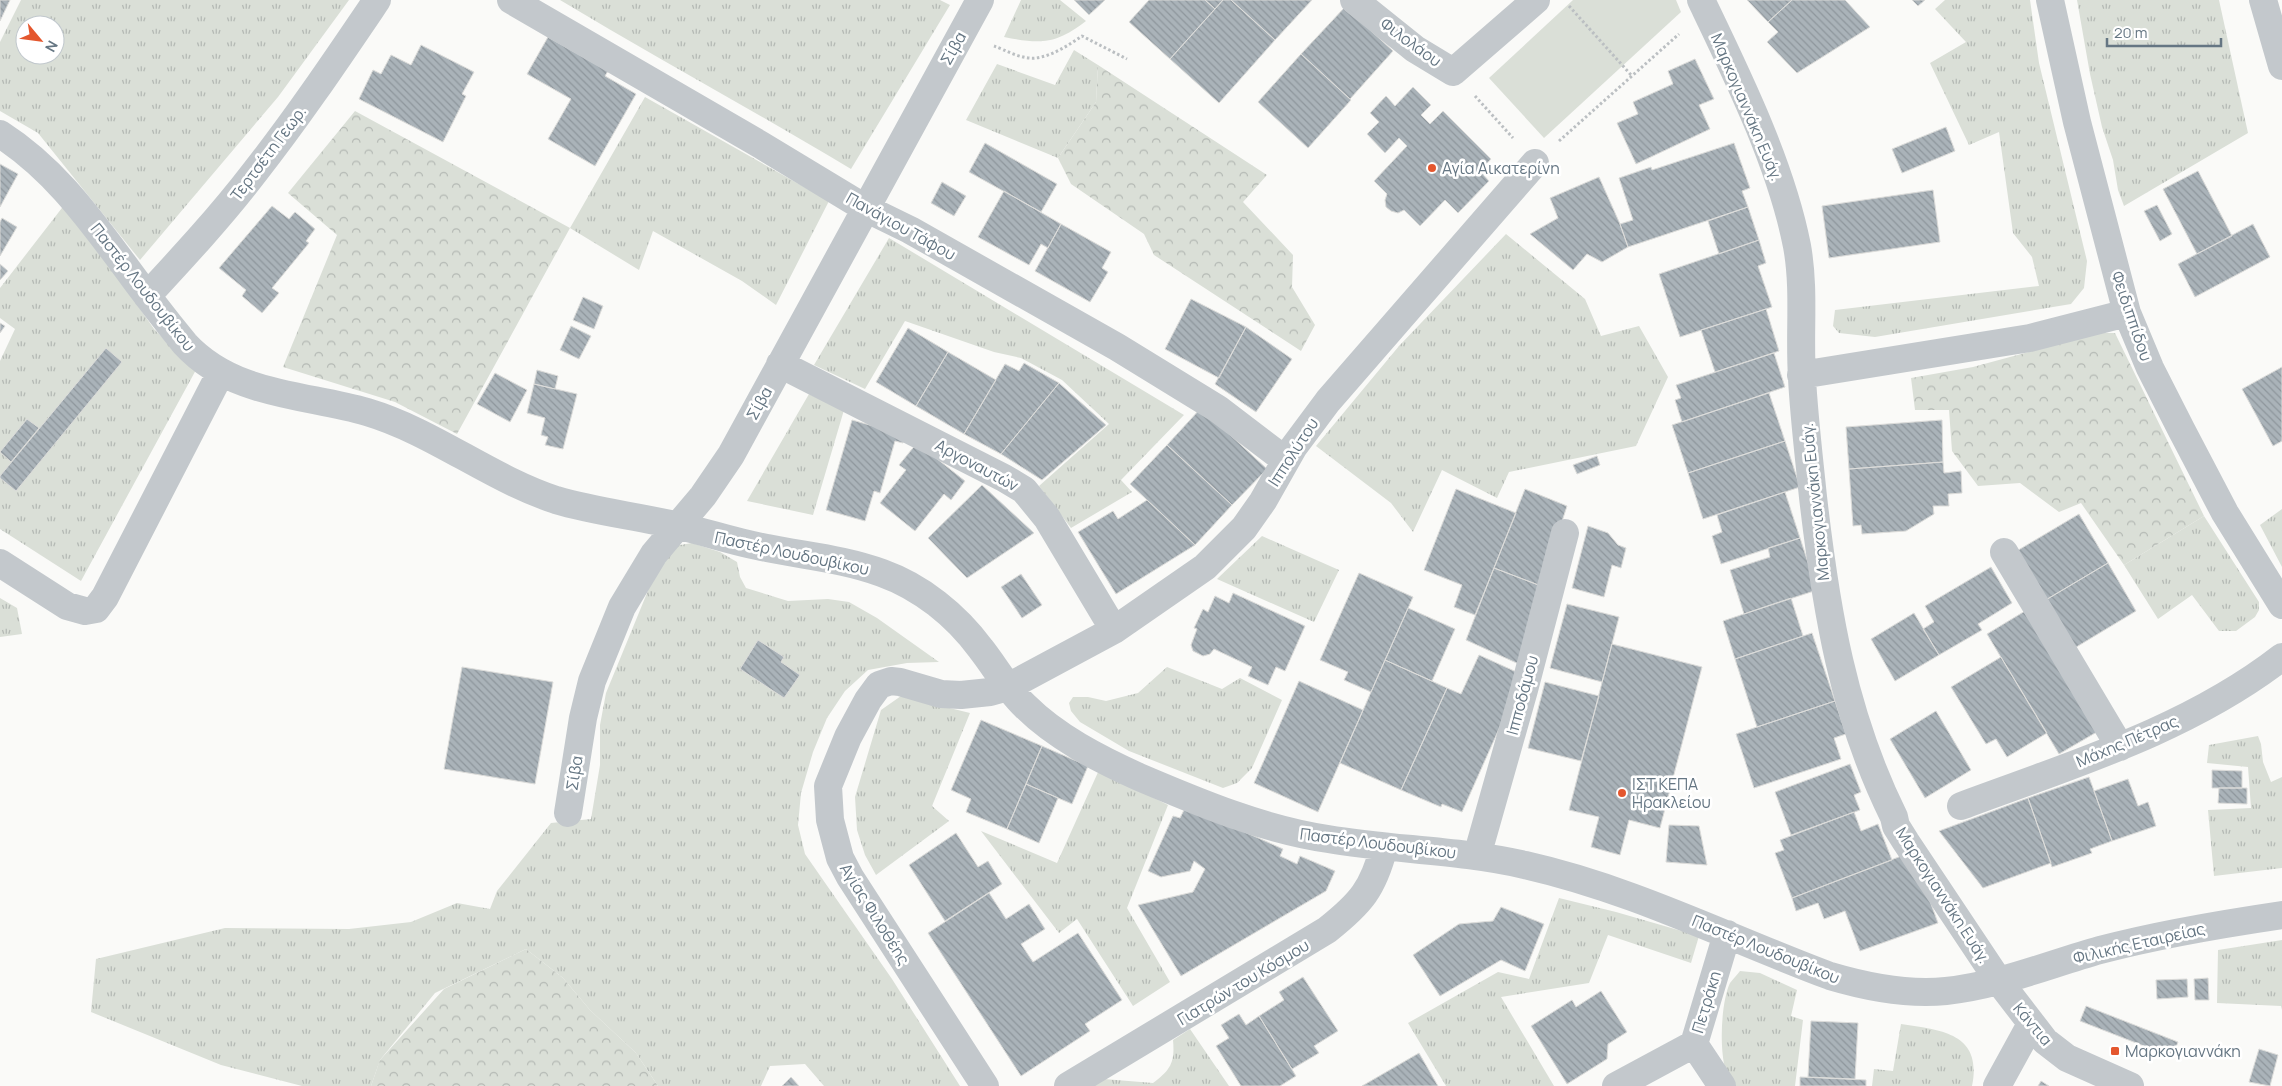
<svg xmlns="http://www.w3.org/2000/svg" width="2282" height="1086" viewBox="0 0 2282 1086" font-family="Manrope,sans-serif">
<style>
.grass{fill:url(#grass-tufts);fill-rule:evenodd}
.forest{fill:url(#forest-crowns)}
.green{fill:#dadfd7}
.building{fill:url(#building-back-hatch);stroke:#dcdcda}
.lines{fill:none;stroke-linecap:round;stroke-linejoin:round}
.path{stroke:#bbbfc2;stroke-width:3;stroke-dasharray:2.5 2.5;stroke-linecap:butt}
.minor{stroke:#c3c8cc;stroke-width:28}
.poi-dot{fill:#e4572e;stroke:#fff;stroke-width:2}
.labels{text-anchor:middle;stroke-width:5;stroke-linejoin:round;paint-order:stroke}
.street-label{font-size:16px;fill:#657683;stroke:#fff}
.poi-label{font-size:16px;fill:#657683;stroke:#fff;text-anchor:start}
</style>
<defs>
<pattern id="grass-tufts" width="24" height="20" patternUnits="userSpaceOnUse" patternTransform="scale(1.25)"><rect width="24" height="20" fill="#dadfd7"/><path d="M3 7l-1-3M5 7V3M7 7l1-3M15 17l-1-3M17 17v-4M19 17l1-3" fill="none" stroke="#b4b9b4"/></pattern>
<pattern id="forest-crowns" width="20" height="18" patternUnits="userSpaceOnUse" patternTransform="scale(1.25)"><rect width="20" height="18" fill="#dadfd7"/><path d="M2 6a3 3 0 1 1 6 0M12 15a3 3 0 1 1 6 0" fill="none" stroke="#b4b9b4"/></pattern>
<pattern id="building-back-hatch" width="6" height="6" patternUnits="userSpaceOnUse" patternTransform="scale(1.25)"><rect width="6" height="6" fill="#aab3b9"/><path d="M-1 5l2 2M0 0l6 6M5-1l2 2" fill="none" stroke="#8e969c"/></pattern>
</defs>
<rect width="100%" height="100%" fill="#fafaf8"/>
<path class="grass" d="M21,0H349L278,97L140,260L38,133L0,111V42ZM25,25H55V55H25Z
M560,0H940L950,5L851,169C755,111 656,58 560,0Z
M1021,0H1060L1086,21C1055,45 1040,44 1004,37Z
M1945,0H2030L2039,63L2087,261L2084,288L2071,304L1875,337L1839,333L1833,326L1835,310L2039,286L2032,257L2013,233L1999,132L1969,145L1930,63L1966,42L1935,9Z
M2077,0H2219L2248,133L2124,206L2118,190L2113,160L2102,127L2090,74Z
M1074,50L1098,65L1096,102L1058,158L966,120L997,64L1055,85Z
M645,97L829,201L776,305L742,281L653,231L639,270L570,228Z
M65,204L77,218L154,329L169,344L197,368L81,581L0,529V361L15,329L0,318V288Z
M1506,234L1585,299L1601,336L1639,326L1668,377L1636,446L1509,472L1497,498L1442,470L1413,532L1391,503L1316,446L1399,346Z
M889,238L1184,415L1121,480L1132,492L1071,528L1039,486L1109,424L1062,380L1021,358L994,352L905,321L865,389L814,365Z
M809,394L844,410L813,515L747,501Z
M2282,509V567L2260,525Z
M2204,516L2259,602V610L2255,617L2236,631H2219L2192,595L2158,619L2124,565Z
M1262,536L1339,570L1314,622L1217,579Z
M692,543L720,552L737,562L740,577L746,588L788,601L828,599L849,602L877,618L939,662L907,663L868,670L845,691L827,718L813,752L801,793L798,825L805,854L892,979L960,1086H824L805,1064L770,1066L761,1086H658L636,1053L590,1010L563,978L526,949L435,993L380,1060L371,1086H302L221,1065L91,1012L96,959L225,928L349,929L411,922L457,903L490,909L497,891L551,823L591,819L600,765V725L606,693L654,576L674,546Z
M0,598L17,608L22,634L0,637Z
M1167,667L1222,689L1240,678L1282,700L1252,768L1237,783L1223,788L1129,751L1080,722L1071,711L1069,703L1073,697H1088L1106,701L1138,693Z
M901,696L970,713L932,806L949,821L876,875L865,855L857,830L855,797L881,710Z
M2258,736L2261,744L2263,762L2271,782L2282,777V868L2214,876L2208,810L2251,808L2248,767L2207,763L2209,745Z
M1099,770L1168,805L1127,908L1170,982L1133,1006L1077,919L1059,933L981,831L1057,863Z
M1559,898L1616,912L1699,936L1691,963L1608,935L1589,983L1501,997L1554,1086H1446L1408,1023L1498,972L1529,979Z
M2282,940V1010L2281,1006L2217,1003L2218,950Z
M1740,971L1760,973L1797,990L1791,1016L1803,1020L1795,1086H1733C1717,1068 1720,1004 1730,983C1733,979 1737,975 1740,971Z
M1901,1024C1941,1030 1983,1033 1972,1086H1872L1874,1069L1893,1071Z
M1190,1029L1229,1086H1091L1104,1079L1153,1083C1171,1070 1175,1062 1173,1040Z"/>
<path class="forest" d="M1098,65L1267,175L1243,202L1293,255L1292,287L1315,325L1301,351L1154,255L1144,234L1071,184L1058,158L1096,102Z
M355,111L570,228L457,434L395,402L283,367L337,235L288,193Z
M2098,333H2115L2204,516L2124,565L2081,503L2059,512L2020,483L1978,486L1952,451L1949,410H1915L1911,378L1973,367Z
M526,949L563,978L590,1010L636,1053L658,1086H371L380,1060L444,989Z"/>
<path class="green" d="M1573,0H1676L1681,12L1544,138L1489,78Z"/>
<path class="building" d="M0,0H10L0,21Z
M1074,0H1105L1089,15Z
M1149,0H1205L1215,9L1170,59L1129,22Z
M1205,0H1223L1215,9Z
M1223,0H1231L1275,40L1219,103L1170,59Z
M1231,0H1312L1275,40Z
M1747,0H1792L1768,22Z
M1792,0H1845L1870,27L1797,73L1767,42L1778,32L1768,22Z
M1912,0H1925L1918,6Z
M1345,7L1393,51L1350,99L1301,54Z
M548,37L608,71L605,76L636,94L595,166L548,139L571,99L527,74Z
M421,45L474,72L462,94L466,96L443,142L359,99L373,70L381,74L391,55L411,65Z
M1301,54L1351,100L1308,148L1258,102Z
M1695,59L1714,99L1699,105L1710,129L1636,164L1617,123L1638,114L1633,102L1673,84L1668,71Z
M1413,87L1431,105L1421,115L1430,124L1443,111L1491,159L1480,171L1489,181L1458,213L1445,200L1420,226L1404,210L1398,213L1391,211L1386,207L1385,200L1387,194L1374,181L1407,146L1399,138L1385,153L1367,134L1379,122L1370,113L1386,96L1395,106Z
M1946,127L1955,151L1902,173L1892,149Z
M985,143L1057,184L1041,212L969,172Z
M1734,143L1750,188L1742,191L1748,207L1628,247L1620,224L1633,220L1619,178L1651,167L1652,170Z
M0,164L18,174L0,207Z
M2198,171L2232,236L2197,254L2163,189Z
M1599,177L1620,224L1628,247L1602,262L1587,254L1573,270L1530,234L1558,218L1550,198Z
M942,182L966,196L954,216L931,203Z
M1933,190L1940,242L1829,258L1822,206Z
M1004,191L1061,224L1048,248L1041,244L1029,265L978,237Z
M2157,205L2172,234L2160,241L2144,211Z
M272,206L289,219L295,212L315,229L306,241L309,243L272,288L279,293L262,313L242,296L246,290L219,268Z
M1748,207L1759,240L1719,254L1708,221Z
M2,218L17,227L0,256V222Z
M1061,224L1111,252L1102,268L1108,272L1090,302L1035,271Z
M2253,224L2270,257L2195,297L2178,264Z
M1759,240L1766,263L1758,266L1772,307L1680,337L1659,274Z
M0,264L8,271L0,280Z
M583,297L603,306L594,329L573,320Z
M1191,299L1246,327L1219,378L1165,349Z
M1766,309L1779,351L1715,372L1701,330Z
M0,323L5,326L0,333Z
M571,326L591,336L579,359L560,350Z
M1246,327L1292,359L1256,412L1215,384Z
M908,328L948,352L916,406L876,382Z
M106,348L122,362L16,491L0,478V476Z
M948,352L996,380L964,434L916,406Z
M1774,353L1785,387L1682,422L1675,400L1681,398L1676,385Z
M1024,363L1059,383L1001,454L964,434L1005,364L1019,371Z
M2282,367V441L2273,446L2242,389Z
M537,370L558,376L555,389L534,384Z
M495,373L527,390L510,422L477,404Z
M1059,383L1106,425L1042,480L1001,454Z
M534,384L577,394L563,449L545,445L548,437L541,435L545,418L527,413Z
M1769,393L1785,441L1688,473L1672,425Z
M1201,408L1267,469L1232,505L1167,445Z
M27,419L39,428L11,462L0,452Z
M852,420L905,435L903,443L895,441L880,493L874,491L865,521L826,510Z
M1942,420L1943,462L1849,469L1846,427Z
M1785,441L1800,487L1703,519L1688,473Z
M917,443L965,481L951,500L944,494L915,531L880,503L906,470L899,465Z
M1167,445L1232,505L1195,545L1130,484Z
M1597,456L1600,465L1577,474L1573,465Z
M1943,462L1944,473L1961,471L1962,493L1948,494L1949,506H1933L1934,514L1906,531L1862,534L1861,525L1853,526L1849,469Z
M982,485L1034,533L967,578L928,538Z
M1456,489L1516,513L1475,615L1454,607L1462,585L1424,570Z
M1525,489L1567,506L1541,586L1494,568Z
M1785,492L1800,538L1721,564L1712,536L1722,532L1717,515Z
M1147,500L1195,545L1116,594L1078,532L1113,511L1118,519Z
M2079,514L2108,563L2044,601L2015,552Z
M1588,526L1608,533L1618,545L1626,548L1621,568L1612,565L1604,597L1572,588Z
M1800,538L1817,590L1744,614L1730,570L1770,557L1768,548Z
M2108,563L2136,611L2073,649L2044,601Z
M1991,567L2012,603L1978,624L1982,630L1939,655L1923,629L1934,622L1925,606Z
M1494,568L1541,586L1521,665L1466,640Z
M1359,573L1413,597L1371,692L1344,680L1348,672L1320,660Z
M1021,574L1042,605L1022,618L1001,587Z
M1233,593L1305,626L1285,671L1276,667L1268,685L1248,676L1252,667L1214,649L1210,654L1203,656L1193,651L1191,645L1197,629L1194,628L1203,609L1208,612L1215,596L1229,603Z
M1791,598L1803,636L1735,659L1723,621Z
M1567,604L1619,617L1602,682L1550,668Z
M1408,608L1455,629L1432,681L1385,660Z
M2030,608L2102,729L2059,754L1987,634Z
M1914,613L1939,655L1895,681L1871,639Z
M1812,633L1835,701L1757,727L1735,659Z
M758,640L784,657L781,662L800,675L784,698L740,669Z
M1612,644L1702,667L1660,828L1629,820L1620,855L1591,847L1599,817L1569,810Z
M1479,655L1523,675L1462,812L1442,804L1441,807L1401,790L1447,688L1461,694Z
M2001,657L2047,733L2007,757L1996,739L1986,744L1951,687Z
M1385,660L1447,688L1401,790L1340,763Z
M462,667L553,682L535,784L444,769Z
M1299,681L1363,710L1318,812L1254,783Z
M1545,682L1599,696L1581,761L1528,748Z
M1835,701L1846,734L1834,738L1841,759L1754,788L1736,734Z
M1936,711L1971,770L1925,798L1890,739Z
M981,720L1042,746L1007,829L966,812L971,799L951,790Z
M1042,746L1088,766L1072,804L1026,784Z
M1850,764L1861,792L1854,795L1860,810L1791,835L1775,792Z
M2212,770L2242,771V788H2212Z
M2089,777L2112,841L2090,849L2092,853L2052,867L2028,798Z
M2128,779L2138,806L2148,802L2156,826L2112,841L2094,791Z
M1026,784L1058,798L1039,843L1007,829Z
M2219,788H2247V804L2218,803Z
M2028,798L2051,863L1983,888L1939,831Z
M1186,806L1283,849L1280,856L1297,864L1300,856L1335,871L1326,891L1181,976L1138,905L1193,892L1205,869L1194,861L1190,871L1161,877L1148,871L1173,816L1180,818Z
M1854,812L1861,831L1878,824L1892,860L1792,898L1775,853L1784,850L1780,840Z
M1669,825L1699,826L1707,865L1666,862Z
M956,833L978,867L988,861L1002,884L945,921L909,865Z
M1904,855L1923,882L1938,923L1860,951L1845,911L1824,919L1818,903L1796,911L1792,898Z
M989,893L1006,919L1029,904L1045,929L1021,944L1033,962L1078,933L1122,1000L1085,1024L1090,1031L1021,1076L928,933Z
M1501,907L1544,924L1525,971L1501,960L1440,996L1413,955L1459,924L1493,921Z
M1303,977L1338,1031L1314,1046L1319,1053L1292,1069L1259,1016L1284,1000L1279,992Z
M2208,978L2209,1000H2195L2194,979Z
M2187,979L2188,997L2157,999L2156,980Z
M1601,991L1627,1032L1608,1044L1607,1059L1567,1084L1531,1026L1572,1000L1576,1007Z
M2086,1006L2178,1042L2172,1057L2080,1021Z
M1239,1014L1246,1025L1259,1016L1296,1076L1280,1086H1241L1216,1046L1229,1038L1221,1025Z
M1811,1021L1858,1023L1855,1079L1808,1077Z
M2259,1049L2278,1055L2270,1086L2249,1082Z
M1419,1053L1438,1086H1362Z
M791,1077L799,1086H782Z
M1800,1077L1866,1080V1086H1800Z
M2041,1081L2049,1086H2038Z"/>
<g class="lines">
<path class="path" d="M1569,6L1632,76
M994,46C1005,50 1023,60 1036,58C1052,56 1069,45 1082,36L1127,59
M1475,96L1513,138
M1559,141L1679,34"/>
<path class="minor" d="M511,0L761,145L865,208L910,230L1117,347L1218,409L1285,460
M1354,0L1415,49L1453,72L1536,0
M1701,0C1737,75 1781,164 1797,246C1805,290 1799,333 1802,378C1804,417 1809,457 1813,497C1826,610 1843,714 1894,817L1896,826L1906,842L1998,980L2045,1041L2067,1058L2130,1086
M2050,0L2077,122L2127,313L2150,368L2181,429L2225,513L2282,605
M2263,0L2282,66
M0,134C50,166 84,211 119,258C140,287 162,316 185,344C233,396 304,394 367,412C434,432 489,478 556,500C596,512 638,516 679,526C709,533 737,543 767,548C806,556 844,559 882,573C921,587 956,615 981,649C996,668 1007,689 1025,706C1056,737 1099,759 1139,777C1200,803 1262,829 1328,839C1393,850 1460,850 1525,865C1632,889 1728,938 1830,976C1867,987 1907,995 1946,991C1997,986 2050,964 2100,950C2160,934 2221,924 2282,915
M147,296C184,256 221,216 254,173C298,117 337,59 377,0
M780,364L1004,478L1024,490L1047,518L1114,630
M1801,375L2030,338L2127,313
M2004,552L2120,747
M0,563L67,606L85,611L96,609L105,597L221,372
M1961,806C2071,765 2188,730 2282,657
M568,813L583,718L592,681L622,607L654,554L703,496L731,455L980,0
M1477,856L1524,690L1565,533
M1694,1044L1722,1086
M985,1086L850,877L840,858L830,820L828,786L848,737L868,700L879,685L891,681L900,682L941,694L961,695L990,692L1008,687L1114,630L1205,567L1244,528L1263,501L1293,448L1328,401L1535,163
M1068,1086L1327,930C1361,903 1373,889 1384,847
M1616,1086L1694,1044L1727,934
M1997,1086L2031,1024"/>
</g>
<g class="poi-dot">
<circle cx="1432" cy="168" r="5"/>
<circle cx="1622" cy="793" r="5"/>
<rect x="2110" y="1046" width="10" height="10" rx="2.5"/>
</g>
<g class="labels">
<g class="street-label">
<text transform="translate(1411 42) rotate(36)" y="6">Φιλολάου</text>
<text transform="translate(953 48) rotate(-61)" y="6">Σίβα</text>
<text transform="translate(1747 107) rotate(67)" y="6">Μαρκογιαννάκη Ευάγ.</text>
<text transform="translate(268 153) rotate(-53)" y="6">Τερτσέτη Γεωρ.</text>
<text transform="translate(901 226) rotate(29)" y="6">Πανάγιου Τάφου</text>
<text transform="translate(143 287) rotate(52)" y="6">Παστέρ Λουδουβίκου</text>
<text transform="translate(2132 316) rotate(71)" y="6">Φειδιππίδου</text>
<text transform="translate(759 403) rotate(-61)" y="6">Σίβα</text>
<text transform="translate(1293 452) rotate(-57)" y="6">Ιππολύτου</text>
<text transform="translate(977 465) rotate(28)" y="6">Αργοναυτών</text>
<text transform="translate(1815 502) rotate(-96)" y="6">Μαρκογιαννάκη Ευάγ.</text>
<text transform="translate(792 553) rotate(12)" y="6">Παστέρ Λουδουβίκου</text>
<text transform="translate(1522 695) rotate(-75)" y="6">Ιπποδάμου</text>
<text transform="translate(2127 741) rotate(-23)" y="6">Μάχης Πέτρας</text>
<text transform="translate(574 773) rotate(-81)" y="6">Σίβα</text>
<text transform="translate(1378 843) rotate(7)" y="6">Παστέρ Λουδουβίκου</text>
<text transform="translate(1943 895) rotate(57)" y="6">Μαρκογιαννάκη Ευάγ.</text>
<text transform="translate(875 914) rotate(58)" y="6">Αγίας Φιλοθέης</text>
<text transform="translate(2139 943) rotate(-13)" y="6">Φιλικής Εταιρείας</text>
<text transform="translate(1766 949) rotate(22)" y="6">Παστέρ Λουδουβίκου</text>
<text transform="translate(1243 982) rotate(-31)" y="6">Γιατρών του Κόσμου</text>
<text transform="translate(1706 1002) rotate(-73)" y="6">Πετράκη</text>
<text transform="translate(2033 1024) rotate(50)" y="6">Κάντια</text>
</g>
<g class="poi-label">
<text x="1442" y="174">Αγία Αικατερίνη</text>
<text x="1632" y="790">ΙΣΤ ΚΕΠΑ<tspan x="1632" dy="18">Ηρακλείου</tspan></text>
<text x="2125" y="1057">Μαρκογιαννάκη</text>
</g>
</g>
<g transform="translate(40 40) rotate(119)"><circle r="24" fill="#ffffff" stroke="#c1c8cd"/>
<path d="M0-4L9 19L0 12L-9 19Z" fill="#e4572e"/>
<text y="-8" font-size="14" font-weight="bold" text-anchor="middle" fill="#657683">N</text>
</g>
<path d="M2107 38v8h114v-8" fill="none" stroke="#657683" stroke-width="2.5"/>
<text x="2114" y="38" font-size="15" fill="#657683" stroke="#ffffff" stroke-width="4" paint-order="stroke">20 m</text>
</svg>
